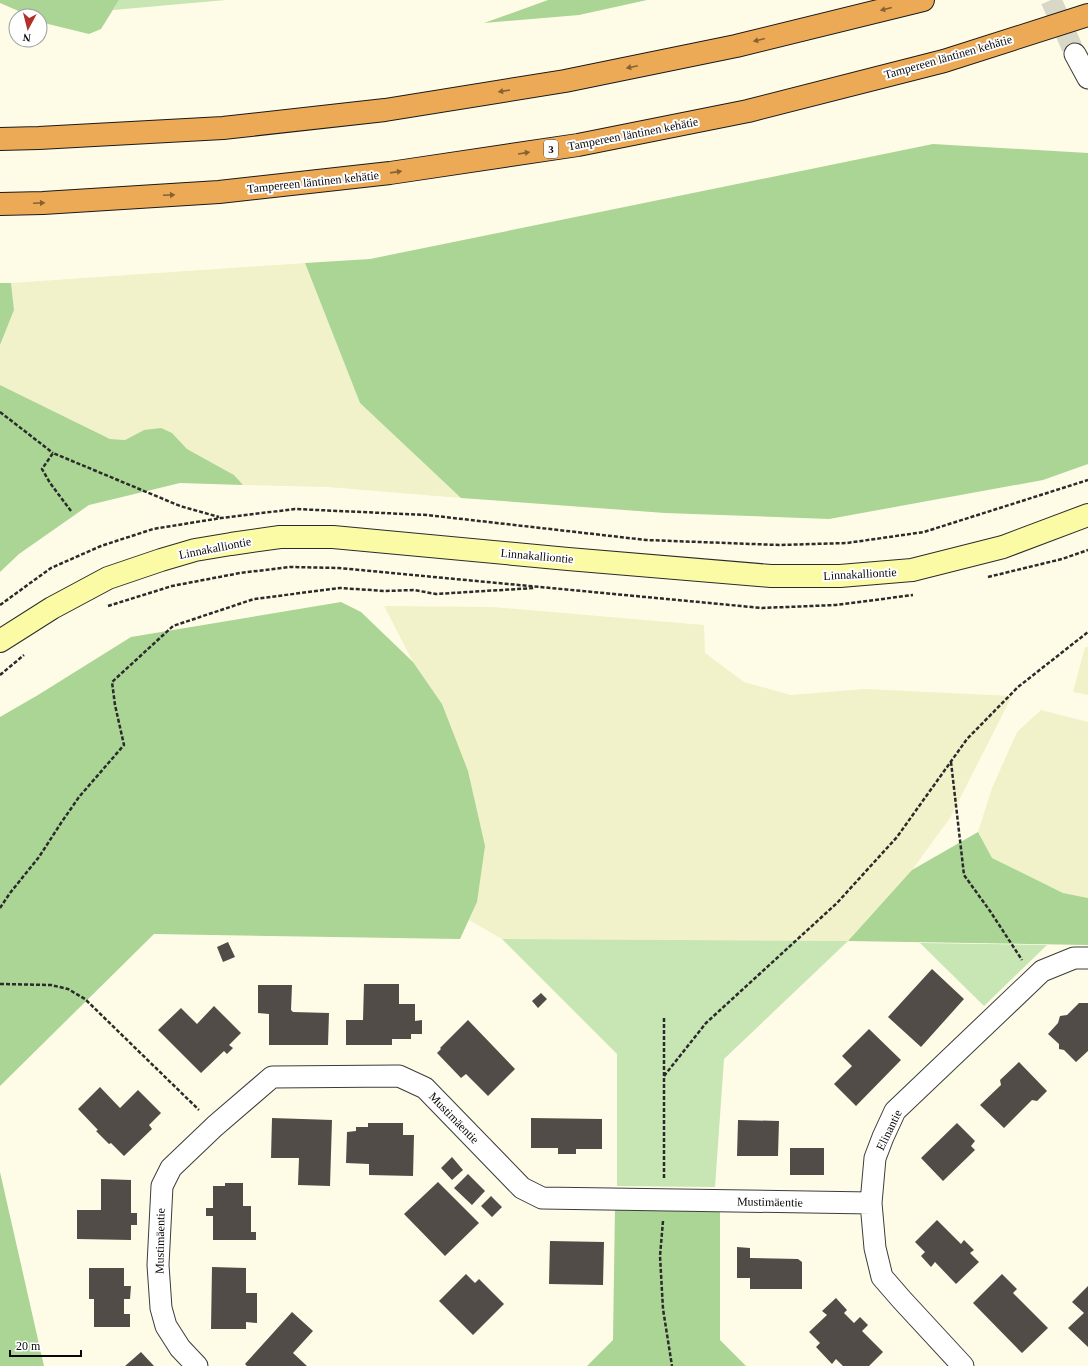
<svg xmlns="http://www.w3.org/2000/svg" width="1088" height="1366" viewBox="0 0 1088 1366" font-family="'Times New Roman',serif">
<style>
.farmland{fill:#f1f2c9}
.green{fill:#c8e5b4}
.forest{fill:#aad594}
.building{fill:#514c47}
.lines{fill:none;stroke-linecap:round;stroke-linejoin:round}
.minor-tunnel{stroke:#d9d8c6;stroke-width:21;stroke-dasharray:21 10;stroke-linecap:butt}
.minor-casing{stroke:#3c3c3c;stroke-width:23}
.secondary-casing{stroke:#2b2b2b;stroke-width:24}
.motorway-casing{stroke:#1a1a1a;stroke-width:24}
.path{stroke:#2b2b2b;stroke-width:2.5;stroke-dasharray:4 2;stroke-linecap:butt}
.minor{stroke:#fff;stroke-width:21}
.secondary{stroke:#fbfaa5;stroke-width:22}
.motorway{stroke:#edaa56;stroke-width:22}
.oneway{fill:#866233}
.labels{text-anchor:middle;stroke-width:4;stroke-linejoin:round;paint-order:stroke}
.shield{fill:#fff;stroke:#535353;stroke-width:1}
.shield-label{font-size:11px;font-weight:bold;fill:#090909}
.street-label{font-size:12px;fill:#090909;stroke:#fff}
</style>
<rect width="100%" height="100%" fill="#fefce7"/>
<path class="farmland" d="M305,263L360,403L461,498L328,487L243,485L234,475L187,449L172,433L144,430L125,440L110,439L0,385V345L14,310L11,283Z
M384,606L493,607L704,625L705,653L744,682L790,695L864,689L1012,696L950,818L912,870L848,941L502,939L469,920L477,902L442,704L413,662Z
M1085,647H1088V695L1073,692Z
M1041,710L1088,722V898L1063,893L992,858L978,832L992,788L1017,732Z"/>
<path class="green" d="M119,0H226L113,10Z
M502,939L848,941L724,1059L715,1187L617,1186V1054Z
M920,943L1047,945L984,1006Z"/>
<path class="forest" d="M0,0H119L101,29L89,34L48,24L40,20V16H30L0,3Z
M548,0H647L579,15L484,23Z
M933,144L1088,153V464L1043,480L829,519L665,513L461,498L360,403L305,263L370,259Z
M0,283H11L14,310L0,345Z
M0,385L110,439L125,440L144,430L161,428L172,433L187,449L234,475L243,485L180,483L89,505L19,554L0,572Z
M341,602L361,612L413,662L442,704L468,771L485,846L477,902L460,939L154,934L0,1086V717L38,695L131,637Z
M978,832L992,858L1063,893L1088,898V945L848,941L912,870Z
M0,1172L44,1366H0Z
M615,1208L720,1209V1340L746,1366H587L613,1340Z"/>
<path class="building" d="M228,942L235,957L223,962L217,947Z
M932,969L964,999L921,1047L888,1017Z
M364,984H399V1004H415V1021L422,1020V1034H411V1039H392V1045H346V1020H363Z
M258,985H292L291,1010L293,1012L329,1013L328,1045H269V1014L258,1013Z
M541,993L547,999L538,1008L532,1001Z
M1079,1003H1088V1051L1076,1062L1064,1050L1059,1049V1044L1048,1034L1058,1023L1060,1016L1067,1015Z
M214,1006L241,1033L229,1045L233,1048L227,1054L224,1051L201,1073L158,1030L181,1008L197,1024Z
M468,1020L515,1069L488,1096L466,1074L461,1078L437,1053L441,1049L440,1048Z
M869,1029L901,1060L856,1106L834,1084L852,1066L842,1056Z
M1019,1062L1047,1091L1037,1101L1032,1100L1004,1128L980,1105L1001,1085L1000,1080Z
M100,1087L120,1108L138,1090L161,1113L149,1125L152,1129L124,1156L111,1143L109,1144L96,1131L98,1130L78,1109Z
M272,1118L332,1120L330,1186L298,1185L299,1158H271Z
M531,1118L602,1119V1149H576V1154H558V1148H531Z
M738,1120L779,1121L778,1156H737Z
M368,1123H403V1135H414L413,1176L369,1175V1164L346,1163L347,1132L356,1131V1127H368Z
M957,1123L975,1141L971,1146L975,1150L943,1181L921,1158Z
M790,1148H824V1175H790Z
M452,1157L463,1170L452,1180L441,1168Z
M468,1174L485,1191L472,1205L454,1188Z
M101,1179L131,1180V1213H137V1225H131V1240L77,1239V1210H101Z
M438,1182L479,1223L445,1256L404,1214Z
M225,1183H243V1206H251V1232H256V1240H213V1216H206V1208H213V1186H225Z
M491,1196L502,1207L492,1217L481,1206Z
M937,1220L961,1244L964,1240L974,1250L970,1253L979,1262L956,1284L935,1262L931,1267L921,1256L925,1252L915,1242Z
M550,1241L604,1242L603,1285L549,1284Z
M737,1247L750,1248V1258L798,1259L802,1262V1289H750V1278H737Z
M212,1267L246,1268V1293H257V1323L246,1322V1329H211Z
M89,1268H124V1286H131L130,1299H124V1314H130V1327H94V1299H89Z
M466,1274L475,1283L479,1279L504,1304L473,1335L439,1301Z
M1002,1274L1017,1289L1013,1293L1048,1328L1022,1353L973,1303Z
M1088,1286V1347L1068,1328L1084,1313L1072,1302Z
M836,1298L847,1310L844,1313L854,1323L860,1317L868,1325L862,1331L883,1352L869,1366H843L836,1359L832,1364L816,1347L820,1343L809,1332L827,1315L822,1311Z
M292,1312L313,1331L293,1353L307,1366H247L245,1364Z
M141,1352L154,1366H125Z"/>
<g class="lines">
<path class="minor-tunnel" d="M1051,0L1075,54"/>
<defs>
<path id="minor" d="M1075,54L1088,78
M197,1366L180,1348L166,1326L161,1308L158,1265L162,1186L171,1168L215,1126L272,1077L399,1076L425,1088L522,1188L542,1198L871,1203
M963,1366L902,1300L882,1277L875,1248L871,1203L875,1158L883,1137L895,1111L1042,971L1074,958H1088"/>
<path id="secondary" d="M0,641L52,608L108,578L161,560L195,550L231,544L280,537H333L568,559L771,576H840L912,570L1003,547L1088,515"/>
<path id="motorway" d="M0,139L39,138L223,128L385,110L565,81L736,46L923,0
M0,204L43,203L219,192L390,173L578,145L748,111L944,61L1088,15"/>
</defs>
<use href="#minor" class="minor-casing"/>
<use href="#secondary" class="secondary-casing"/>
<use href="#motorway" class="motorway-casing"/>
<path class="path" d="M0,412L53,453
M71,511L50,483L42,469L53,453L180,506L219,517
M988,577L1062,559L1088,550
M0,605L51,568L101,546L153,529L221,518L295,509L427,515L646,540L779,545L847,543L924,532L1088,480
M108,606L172,586L240,573L290,567L339,568L762,608L836,605L913,595
M0,675L24,655
M951,762L964,875L990,911L1022,960
M0,908L10,893L39,857L61,823L79,797L124,745L115,705L112,682L173,626L254,599L340,588L385,591L414,590L436,594L534,588
M0,984L51,985L68,989L85,999L199,1110
M664,1076L706,1023L837,903L897,837L967,739L1018,687L1088,632
M664,1178V1018
M663,1221L660,1256L663,1309L672,1366"/>
<use href="#minor" class="minor"/>
<use href="#secondary" class="secondary"/>
<use href="#motorway" class="motorway"/>
</g>
<defs><path id="oneway-solid" d="M-6-.8H1V-3.2L6.5 0L1 3.2V.8H-6Z"/></defs>
<g class="oneway">
<use href="#oneway-solid" transform="translate(886 9) rotate(166)"/>
<use href="#oneway-solid" transform="translate(759 40) rotate(166)"/>
<use href="#oneway-solid" transform="translate(632 67) rotate(168)"/>
<use href="#oneway-solid" transform="translate(504 91) rotate(171)"/>
<use href="#oneway-solid" transform="translate(524 153) rotate(-9)"/>
<use href="#oneway-solid" transform="translate(396 172) rotate(-8)"/>
<use href="#oneway-solid" transform="translate(169 195) rotate(-3)"/>
<use href="#oneway-solid" transform="translate(39 203) rotate(-2)"/>
</g>
<g class="labels">
<rect class="shield" x="544" y="140" width="14" height="18" rx="3"/>
<g class="shield-label">
<text x="551" y="153">3</text>
</g>
<g class="street-label">
<text transform="translate(948 57) rotate(-16)" y="4">Tampereen läntinen kehätie</text>
<text transform="translate(633 134) rotate(-11)" y="4">Tampereen läntinen kehätie</text>
<text transform="translate(313 182) rotate(-6)" y="4">Tampereen läntinen kehätie</text>
<text transform="translate(215 548) rotate(-11)" y="4">Linnakalliontie</text>
<text transform="translate(537 556) rotate(5)" y="4">Linnakalliontie</text>
<text transform="translate(860 574) rotate(-3)" y="4">Linnakalliontie</text>
<text transform="translate(454 1118) rotate(46)" y="4">Mustimäentie</text>
<text transform="translate(889 1130) rotate(-64)" y="4">Elinantie</text>
<text transform="translate(770 1202) rotate(1)" y="4">Mustimäentie</text>
<text transform="translate(160 1241) rotate(-89)" y="4">Mustimäentie</text>
</g>
</g>
<g transform="translate(28 28) rotate(187)"><circle r="19" fill="#ffffff" stroke="#9d9d9d"/>
<path d="M0-3L7 15L0 10L-7 15Z" fill="#b1312a"/>
<text y="-6" font-size="11" font-weight="bold" text-anchor="middle" fill="#090909">N</text>
</g>
<path d="M10 1350v6h71v-6" fill="none" stroke="#090909" stroke-width="2"/>
<text x="16" y="1350" font-size="12" fill="#090909" stroke="#ffffff" stroke-width="3" paint-order="stroke">20 m</text>
</svg>
